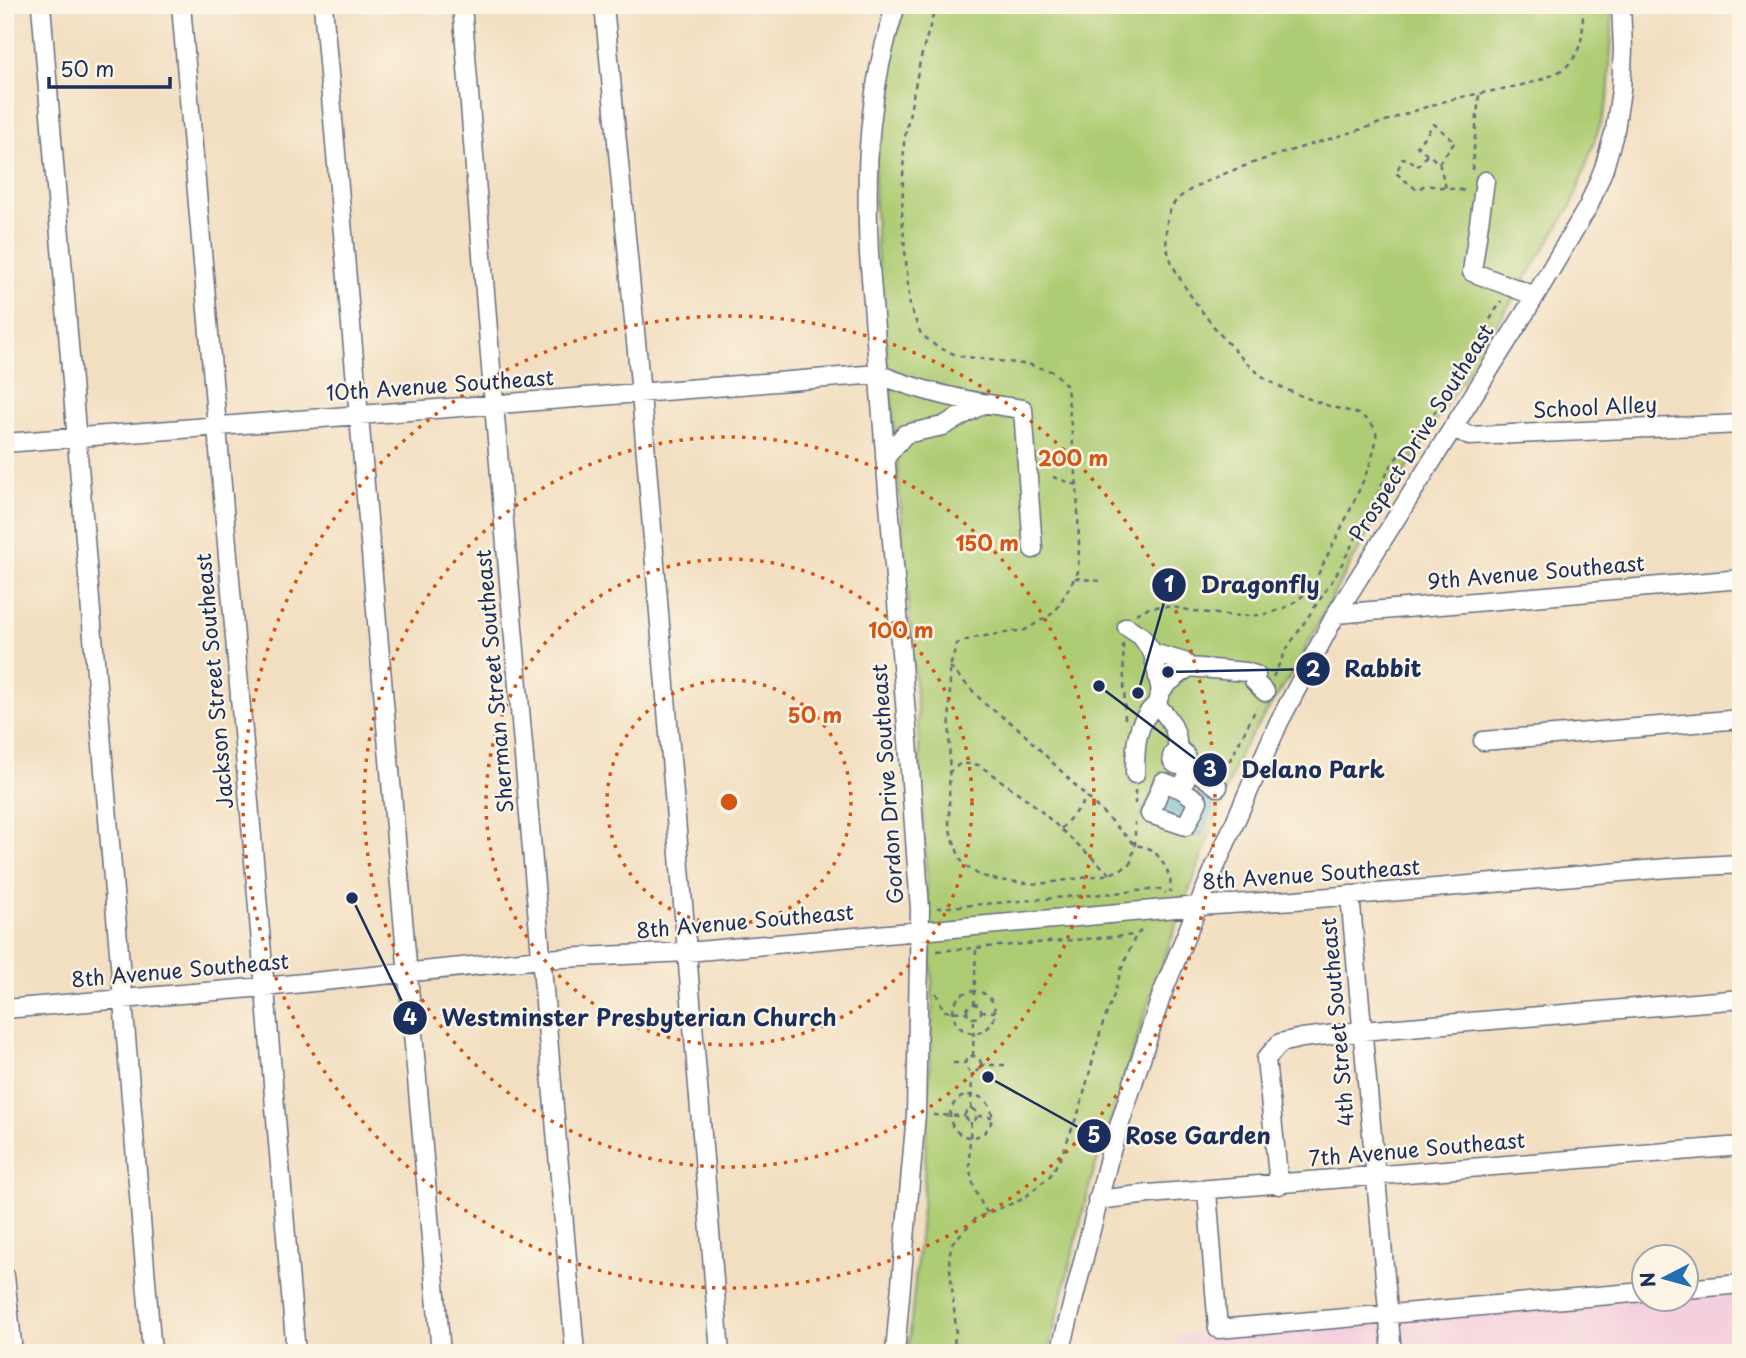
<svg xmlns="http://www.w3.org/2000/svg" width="1746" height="1358" viewBox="0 0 1746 1358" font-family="'Playpen Sans',sans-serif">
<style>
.built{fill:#f4cfdd}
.green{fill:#aecc73;stroke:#647e68;stroke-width:2}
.water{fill:#48adc7;stroke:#326e92;stroke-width:2}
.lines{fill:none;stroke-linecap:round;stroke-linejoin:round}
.minor-casing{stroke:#666c80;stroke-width:21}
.path{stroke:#666c80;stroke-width:2.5;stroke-dasharray:5 5;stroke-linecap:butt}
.minor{stroke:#fff;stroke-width:18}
.ring{fill:none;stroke:#d45514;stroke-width:3.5;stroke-dasharray:3.5 7}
.labels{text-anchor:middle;stroke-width:5;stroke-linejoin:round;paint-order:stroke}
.street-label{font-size:21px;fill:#1b2f5e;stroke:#fcf5e5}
.centre{fill:#d45514;stroke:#fcf5e5;stroke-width:3.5}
.ring-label{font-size:21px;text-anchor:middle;font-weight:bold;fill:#d45514;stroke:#fcf5e5;stroke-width:5;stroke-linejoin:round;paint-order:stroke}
.leader{fill:none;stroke:#1b2f5e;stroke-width:2.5}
.callout-dot{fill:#1b2f5e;stroke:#fcf5e5;stroke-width:2.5}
.mark-label{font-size:21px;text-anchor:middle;font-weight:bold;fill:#fff}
.callout-label{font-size:23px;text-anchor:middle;font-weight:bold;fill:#1b2f5e;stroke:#fcf5e5;stroke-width:5;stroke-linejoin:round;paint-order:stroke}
</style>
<rect width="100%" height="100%" fill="#fcf5e5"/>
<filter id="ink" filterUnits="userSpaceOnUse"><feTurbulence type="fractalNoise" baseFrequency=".0143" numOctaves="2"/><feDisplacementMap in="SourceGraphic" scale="14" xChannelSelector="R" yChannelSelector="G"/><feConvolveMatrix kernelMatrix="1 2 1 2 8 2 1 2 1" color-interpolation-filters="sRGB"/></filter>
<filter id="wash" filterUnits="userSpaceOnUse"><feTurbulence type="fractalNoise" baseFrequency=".00686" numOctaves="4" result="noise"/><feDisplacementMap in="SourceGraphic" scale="28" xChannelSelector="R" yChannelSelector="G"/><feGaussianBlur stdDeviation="1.57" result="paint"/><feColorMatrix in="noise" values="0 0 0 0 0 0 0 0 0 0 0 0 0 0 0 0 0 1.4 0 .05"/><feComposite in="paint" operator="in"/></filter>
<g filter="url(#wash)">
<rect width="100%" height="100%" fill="#f2dec0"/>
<path class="built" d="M1741,1285V1353H1177L1176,1334L1644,1293V1298H1686L1687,1289Z"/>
<path class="green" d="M906,5H1611L1612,31L1608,101L1573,203L1392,492L1338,586L1296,667L1241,751L1223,798L1224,803L1216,818L1156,981L1091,1180L1048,1353H908L923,1198L933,1003L917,705L892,405L878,271L874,190L878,117L889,54Z"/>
<path class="water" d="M1158,780L1199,795L1203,789L1217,797L1201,837L1141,817Z"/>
</g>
<g filter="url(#ink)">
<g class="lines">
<defs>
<path id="minor" d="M41,5L152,1353
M181,5L296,1353
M323,5L441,1353
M462,5L494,405L575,1353
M604,5L641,394L720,1353
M1485,181L1472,272L1535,296
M1453,427L1469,436L1741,424
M5,443L878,374C924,393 974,403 1023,409L1033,549
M885,458L905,434L943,426L983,404
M1336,614L1741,579
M1127,627L1141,636L1153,653L1184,662L1189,667
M1153,653L1161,691
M1483,741L1741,719
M1177,751C1179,733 1170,717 1156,705L1161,691L1167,684L1189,667L1246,672L1256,675L1254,681L1265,692
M1172 758a7 7 0 1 1 14 0a7 7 0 1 1-14 0Z
M1184,762L1218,787
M1135,774C1135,749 1135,722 1156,705
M1181,789L1163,782L1150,814L1186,826L1198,801L1181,789L1192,767
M1350,895L1392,1353
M5,1009L264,987L541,959L687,952L1198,906L1295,900L1668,868L1741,864
M1279,1185L1266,1059L1280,1043L1302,1038L1362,1031L1741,999
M1207,1191L1218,1329L1644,1292
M1097,1200L1149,1194L1741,1146
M5,1276L13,1353
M1686,1289L1741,1284
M895,1353L916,1114L920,909L907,727L869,254C865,166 868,90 896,5
M1060,1353L1110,1154L1162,994L1198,906L1279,722L1336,614L1528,308L1589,205L1604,168L1615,130L1621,90L1623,49L1621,5"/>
</defs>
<use href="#minor" class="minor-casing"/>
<path class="path" d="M936,5L920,61L904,142L902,217L910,306L921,334L937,347L959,356L1031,365L1054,372L1067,386L1077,485L1079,545L1078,572L1055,612L1025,630L972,638L957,644L950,667L949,827L960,859L967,867L979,875L997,880L1039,884L1110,874L1130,865L1135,845V822
M1131,5L1133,8L1153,9L1174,5
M1427,155L1417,167L1410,160L1403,158L1396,173L1417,190L1425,185L1467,191
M1439,163L1455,142L1434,124L1417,146L1439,163L1446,188
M1472,170L1479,95
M1053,477L1077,485
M1075,578L1100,581
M1136,614C1153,603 1169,606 1188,610C1235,617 1282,626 1314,583C1327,554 1381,458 1376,432C1374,424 1365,418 1358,414C1350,411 1341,409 1332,407C1312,400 1292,393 1273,383C1242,367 1182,292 1170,258C1164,242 1164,216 1175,202C1198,174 1322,142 1362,129C1393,119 1425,106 1457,98C1486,91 1548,85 1568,65C1584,49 1584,26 1582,5
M1123,644L1125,721
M950,667L986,705L1017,727L1135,845C1140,846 1147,847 1152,850C1162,858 1174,879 1170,892
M1273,677L1286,650L1336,575L1368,515L1389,469L1400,453L1422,432L1449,390L1501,301
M1225,770L1257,707
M948,773L961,763L979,765L1031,802L1110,874
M1135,790V804
M1061,829L1088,797
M937,908L1161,889L1166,893
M937,951L1136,935
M953 1012a21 21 0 1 1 42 0a21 21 0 1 1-42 0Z
M936,993L944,1011L967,1012
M967 1011a7 7 0 1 1 14 0a7 7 0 1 1-14 0Z
M974,1005L976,948
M981,1011L995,1012
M973,1056L974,1018
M965 1064a8 8 0 1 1 16 0a8 8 0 1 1-16 0Z
M953,1063H965
M980,1065H1005
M950 1116a21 21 0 1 1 42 0a21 21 0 1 1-42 0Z
M965 1115a6 6 0 1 1 12 0a6 6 0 1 1-12 0Z
M971,1109L972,1072
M933,1115L965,1116
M978,1116L992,1117
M971,1122C969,1161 965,1179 988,1214
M953,1353L956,1329L949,1258L952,1243L976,1218L1023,1199L1050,1176L1061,1157L1080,1108L1102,1026L1114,995L1121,970L1136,935L1143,929"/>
<use href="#minor" class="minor"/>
</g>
</g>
<g class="ring">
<circle cx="729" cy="802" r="122"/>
<circle cx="729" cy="802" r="243"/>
<circle cx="729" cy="802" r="365"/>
<circle cx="729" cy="802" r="486"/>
</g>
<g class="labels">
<g class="street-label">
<text transform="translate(440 386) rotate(-4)" y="7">10th Avenue Southeast</text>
<text transform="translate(1595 408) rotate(-3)" y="7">School Alley</text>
<text transform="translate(1422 433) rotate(-58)" y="7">Prospect Drive Southeast</text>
<text transform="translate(1536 573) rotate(-5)" y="7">9th Avenue Southeast</text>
<text transform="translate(215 681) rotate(-95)" y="7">Jackson Street Southeast</text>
<text transform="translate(495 681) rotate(-95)" y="7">Sherman Street Southeast</text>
<text transform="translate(888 784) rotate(-94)" y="7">Gordon Drive Southeast</text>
<text transform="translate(1311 875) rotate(-4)" y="7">8th Avenue Southeast</text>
<text transform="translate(745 922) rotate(-5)" y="7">8th Avenue Southeast</text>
<text transform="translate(180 971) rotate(-5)" y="7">8th Avenue Southeast</text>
<text transform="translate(1338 1022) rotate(-95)" y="7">4th Street Southeast</text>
<text transform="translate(1417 1150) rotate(-5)" y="7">7th Avenue Southeast</text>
</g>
</g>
<circle cx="729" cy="802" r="10" class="centre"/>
<g class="ring-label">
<text x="1073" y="466">200 m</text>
<text x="987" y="551">150 m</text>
<text x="901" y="638">100 m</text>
<text x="815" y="723">50 m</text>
</g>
<path class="leader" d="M1138 693L1169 585M1168 672L1313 669M1099 686L1210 770M352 898L410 1018M988 1077L1094 1136"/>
<g class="callout-dot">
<circle cx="1138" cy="693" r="7"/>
<circle cx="1168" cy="672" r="7"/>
<circle cx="1099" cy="686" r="7"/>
<circle cx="352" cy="898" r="7"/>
<circle cx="988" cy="1077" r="7"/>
<circle cx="1169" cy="585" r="18"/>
<circle cx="1313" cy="669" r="18"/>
<circle cx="1210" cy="770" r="18"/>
<circle cx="410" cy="1018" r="18"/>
<circle cx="1094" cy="1136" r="18"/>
</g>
<g class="mark-label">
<text x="1169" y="592">1</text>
<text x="1313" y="677">2</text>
<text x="1210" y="777">3</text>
<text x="410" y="1025">4</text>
<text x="1094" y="1143">5</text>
</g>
<g class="callout-label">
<text x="1260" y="593">Dragonfly</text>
<text x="1383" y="677">Rabbit</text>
<text x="1313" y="778">Delano Park</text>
<text x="639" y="1026">Westminster Presbyterian Church</text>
<text x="1198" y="1144">Rose Garden</text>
</g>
<rect width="1746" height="1358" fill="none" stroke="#fcf5e5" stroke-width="28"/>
<g transform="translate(1665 1278) rotate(264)"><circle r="33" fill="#fcf5e5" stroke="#a2a6af" stroke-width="2"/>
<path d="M0-5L12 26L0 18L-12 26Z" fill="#1f6fb2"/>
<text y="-10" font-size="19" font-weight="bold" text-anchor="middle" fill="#1b2f5e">N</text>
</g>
<path d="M49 77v10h121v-10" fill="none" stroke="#1b2f5e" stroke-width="3.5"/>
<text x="60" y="77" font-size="21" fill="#1b2f5e" stroke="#fcf5e5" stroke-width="5" paint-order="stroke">50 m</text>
</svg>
